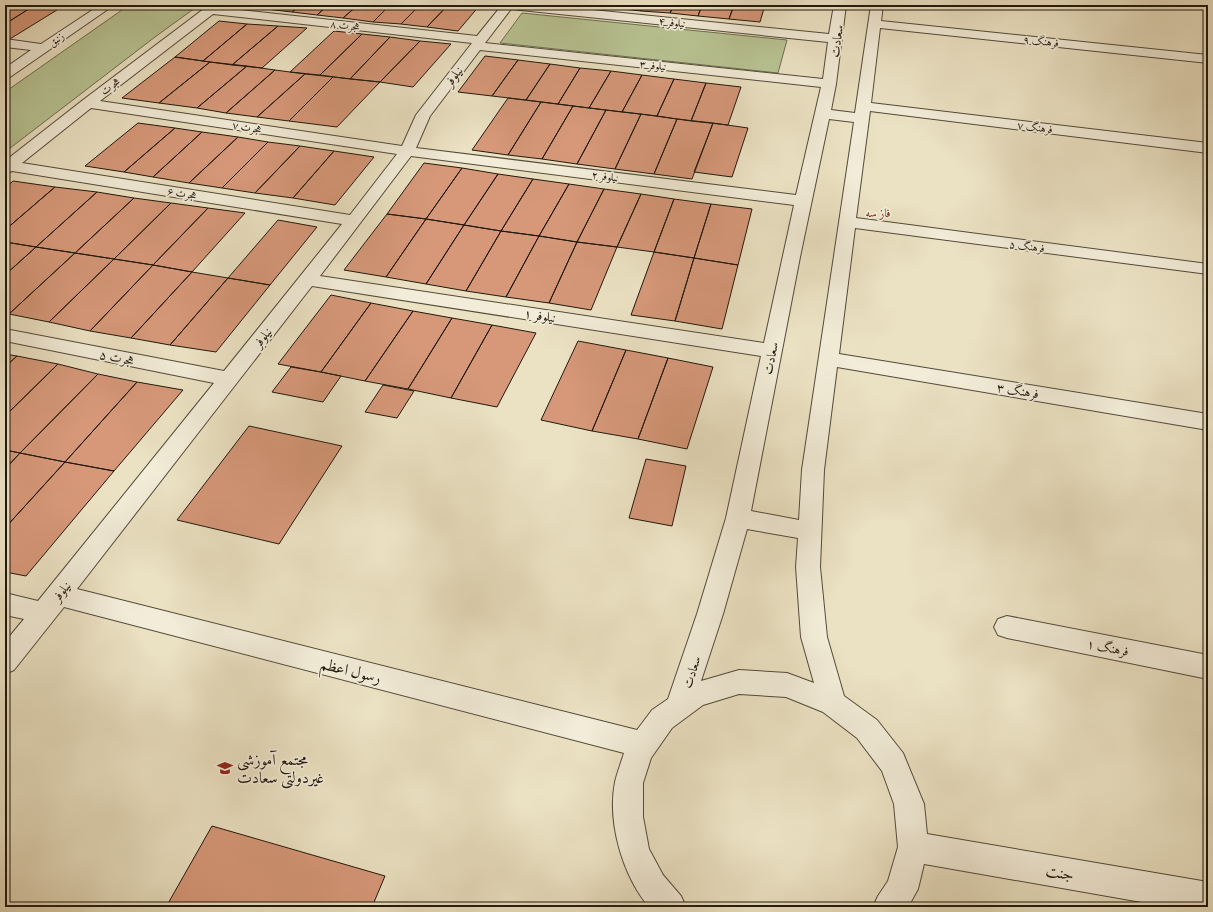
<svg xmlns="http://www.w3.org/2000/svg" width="1213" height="912" viewBox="0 0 1213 912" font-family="'IM FELL Double Pica',Amiri,serif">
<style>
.green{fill:#b8c393;stroke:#6c6e50}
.building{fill:#d69879;stroke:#20180e}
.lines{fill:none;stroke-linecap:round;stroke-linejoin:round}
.minor-casing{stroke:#534a3b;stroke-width:2}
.minor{fill:#f2ecd8;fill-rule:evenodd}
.labels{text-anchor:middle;stroke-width:3.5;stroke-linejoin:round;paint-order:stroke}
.far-street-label{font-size:11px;fill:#20180e;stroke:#f2ecd8}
.far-neighbourhood-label{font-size:12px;fill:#7a1f14;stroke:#f2ecd8}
.street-label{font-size:13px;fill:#20180e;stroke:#f2ecd8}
.near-street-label{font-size:16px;fill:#20180e;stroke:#f2ecd8}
.near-poi-label{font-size:16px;fill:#20180e;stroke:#f2ecd8;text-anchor:start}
</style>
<rect width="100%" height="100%" fill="#ebe2c3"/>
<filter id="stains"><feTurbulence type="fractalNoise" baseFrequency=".005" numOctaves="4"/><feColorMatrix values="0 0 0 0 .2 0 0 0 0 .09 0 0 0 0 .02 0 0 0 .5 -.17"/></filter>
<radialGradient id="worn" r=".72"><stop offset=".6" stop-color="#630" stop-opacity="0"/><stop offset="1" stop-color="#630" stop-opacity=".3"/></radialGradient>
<path class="green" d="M129,5H199L155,37L5,152V92Z
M522,13L787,40L778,73L500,43Z"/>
<path class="building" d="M6,5H35L5,24V6Z
M35,5H65L5,42V24Z
M233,5H270L265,9Z
M270,5H301L292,12L265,9Z
M301,5H328L317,15L292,12Z
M328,5H358L343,18L317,15Z
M358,5H390L373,22L343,18Z
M390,5H420L401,24L373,22Z
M420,5H448L427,27L401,24Z
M448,5H480L458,31L427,27Z
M615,5H644L641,11L613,8Z
M644,5H674L670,13L641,11Z
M674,5H702L698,16L670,13Z
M702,5H734L729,19L698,16Z
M734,5H765L760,22L729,19Z
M219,21L247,24L203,61L175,57Z
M247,24L278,26L232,65L203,61Z
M278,26L307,28L262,68L232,65Z
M334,31L362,34L320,75L290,72Z
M362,34L390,37L350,79L320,75Z
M390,37L420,41L380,82L350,79Z
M420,41L451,44L413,87L380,82Z
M485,56L518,60L492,96L458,92Z
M175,57L210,62L159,103L122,98Z
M518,60L550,64L526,100L492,96Z
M210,62L247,66L197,108L159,103Z
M550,64L580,68L558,104L526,100Z
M247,66L275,70L226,113L197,108Z
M580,68L611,71L589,108L558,104Z
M275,70L305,74L257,117L226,113Z
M611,71L642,75L622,112L589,108Z
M305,74L333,77L289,121L257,117Z
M642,75L674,79L657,116L622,112Z
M333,77L380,82L337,127L289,121Z
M674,79L706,83L691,121L657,116Z
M706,83L741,87L728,125L691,121Z
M508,98L541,102L508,155L472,150Z
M541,102L573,106L542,159L508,155Z
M573,106L606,110L577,164L542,159Z
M606,110L641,114L615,169L577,164Z
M641,114L677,119L654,174L615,169Z
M677,119L713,123L692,179L654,174Z
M138,123L175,128L124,172L85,166Z
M713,123L748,128L732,177L694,172Z
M175,128L202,132L153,177L124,172Z
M202,132L238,137L189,183L153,177Z
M238,137L268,142L222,188L189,183Z
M268,142L300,146L255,193L222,188Z
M300,146L334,151L293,198L255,193Z
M334,151L374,157L335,205L293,198Z
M424,163L462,168L426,219L387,214Z
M462,168L498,174L464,225L426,219Z
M498,174L533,179L501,231L464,225Z
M533,179L569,184L539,236L501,231Z
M13,181L55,187L5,230V188Z
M569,184L604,189L577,242L539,236Z
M55,187L97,192L36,247L5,242V230Z
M604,189L641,194L617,247L577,242Z
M97,192L134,198L75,253L36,247Z
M641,194L674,199L654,252L617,247Z
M134,198L171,203L114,259L75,253Z
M674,199L711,204L694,258L654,252Z
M171,203L208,208L153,265L114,259Z
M711,204L752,209L738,265L694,258Z
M208,208L245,213L192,272L153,265Z
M387,214L426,219L386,277L344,270Z
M426,219L464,225L426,284L386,277Z
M278,220L317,227L270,285L228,278Z
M464,225L501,231L466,291L426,284Z
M501,231L539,236L506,297L466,291Z
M539,236L577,242L549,303L506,297Z
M5,242L36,247L5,275Z
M577,242L617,247L591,310L549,303Z
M36,247L75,253L9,314L5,313V275Z
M654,252L694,258L675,321L631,315Z
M75,253L114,259L49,322L9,314Z
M694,258L738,265L722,329L675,321Z
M114,259L153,265L90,331L49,322Z
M153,265L192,272L131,338L90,331Z
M192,272L228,278L170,345L131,338Z
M228,278L270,285L216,352L170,345Z
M331,295L371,303L321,372L278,364Z
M371,303L413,311L365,381L321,372Z
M413,311L452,318L408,389L365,381Z
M452,318L492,325L451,398L408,389Z
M492,325L536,333L497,407L451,398Z
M578,341L626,350L592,431L541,420Z
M626,350L668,358L638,439L592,431Z
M5,354L17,356L5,367Z
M17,356L58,364L5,416V367Z
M668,358L713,367L687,449L638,439Z
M58,364L98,374L20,453L5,450V416Z
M291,367L321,372L341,376L323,402L272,392Z
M98,374L137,382L65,462L20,453Z
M137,382L183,390L114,471L65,462Z
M383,385L414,391L397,418L365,412Z
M249,426L342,446L279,544L177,520Z
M5,450L20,453L5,469Z
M20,453L65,462L5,528V469Z
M646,459L686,466L672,526L629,518Z
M65,462L114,471L26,576L5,572V528Z
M212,826L385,876L372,907H166Z"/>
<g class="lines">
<defs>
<path id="minor" d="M100,5H114L10,77L5,78V68L31,50L5,47V39L41,44Z
M209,5H223L221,8L477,36L502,5H544L829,34L834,5H846L836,84L831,110L855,113L871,5H883L881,21L1208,55V63L880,28L871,103L1208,143V153L870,111L856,218L1208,264V274L855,228L839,354L1208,414V430L837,367L824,470L820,567L827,637L844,696L877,720L903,753L924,804L927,834L1208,882V907H1170L924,864L918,889L908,907H873L878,896L888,881L898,847L894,804L882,771L857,738L823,712L786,697L739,694L703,705L672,728L651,758L643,783V817L649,849L663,875L681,896L686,907H649C623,876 607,823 615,782C617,773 621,763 624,753L64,607L14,670L5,674V642L24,619L5,615V593L38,601L214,383L5,341V329L224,371L342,224L12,171L5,174V161L83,100ZM511,9L828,42L823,79L485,43ZM213,14L472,43L416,115L402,146L100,101ZM480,50L821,87L796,195L416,148L430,116ZM91,108L397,154L350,215L22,163ZM829,119L854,122L802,470L799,520L751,511L800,257ZM411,156L794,205L764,343L320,276ZM312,286L761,356L726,518L697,614L668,699L652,710L637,730L77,589ZM747,529L798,538L796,567L801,637L814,683L787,673L739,670L701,681L723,614Z
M1007,616L1208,655V679L1007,638L998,635L994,627L998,619Z"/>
</defs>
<use href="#minor" class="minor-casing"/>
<use href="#minor" class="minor"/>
</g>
<defs>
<symbol id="school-bare" viewBox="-9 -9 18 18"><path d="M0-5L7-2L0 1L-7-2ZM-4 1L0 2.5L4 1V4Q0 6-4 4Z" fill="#8f2418" stroke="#f2ecd8" stroke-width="2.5" paint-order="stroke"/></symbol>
</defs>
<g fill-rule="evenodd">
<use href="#school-bare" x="214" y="757" width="22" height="22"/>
</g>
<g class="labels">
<g class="far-street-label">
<text transform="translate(672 22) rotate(6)" y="4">نیلوفر ۴</text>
<text transform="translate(345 25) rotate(6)" y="4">هجرت ۸</text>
<text transform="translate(56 39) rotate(-34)" y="4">زنبق</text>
<text transform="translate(1041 41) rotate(6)" y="4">فرهنگ ۹</text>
<text transform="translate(653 65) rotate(6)" y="4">نیلوفر ۳</text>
<text transform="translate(110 86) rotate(-37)" y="4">هجرت</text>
<text transform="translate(247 127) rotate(9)" y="4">هجرت ۷</text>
<text transform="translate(1035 127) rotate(7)" y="4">فرهنگ ۷</text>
<text transform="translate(605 176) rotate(7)" y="4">نیلوفر ۲</text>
<text transform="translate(182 193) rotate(9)" y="4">هجرت ۶</text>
<text transform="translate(1027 246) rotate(7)" y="4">فرهنگ ۵</text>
</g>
<g class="far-neighbourhood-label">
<text x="878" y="217">فاز سه</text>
</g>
<g class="street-label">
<text transform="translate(836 41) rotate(-82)" y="5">سعادت</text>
<text transform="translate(453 76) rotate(-53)" y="5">نیلوفر</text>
<text transform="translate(540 315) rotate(9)" y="5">نیلوفر ۱</text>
<text transform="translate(262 337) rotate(-52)" y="5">نیلوفر</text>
<text transform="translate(117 357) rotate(11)" y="5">هجرت ۵</text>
<text transform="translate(770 358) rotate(-78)" y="5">سعادت</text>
<text transform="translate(1018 390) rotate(9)" y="5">فرهنگ ۳</text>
<text transform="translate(61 591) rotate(-52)" y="5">نیلوفر</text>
<text transform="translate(1108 647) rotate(11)" y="5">فرهنگ ۱</text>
<text transform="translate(691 672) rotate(-72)" y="5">سعادت</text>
</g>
<g class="near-street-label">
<text transform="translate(351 670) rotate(14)" y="6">رسول اعظم</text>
<text transform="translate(1060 872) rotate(10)" y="6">جنت</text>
</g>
<g class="near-poi-label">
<text x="237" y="765">مجتمع آموزشی<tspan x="237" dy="18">غیردولتی سعادت</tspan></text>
</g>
</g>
<rect width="1213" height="912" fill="none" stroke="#ebe2c3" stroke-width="20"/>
<rect x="6" y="6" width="1201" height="900" fill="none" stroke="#20180e" stroke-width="2"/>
<rect x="10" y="10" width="1193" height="892" fill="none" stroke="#20180e"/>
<rect width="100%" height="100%" filter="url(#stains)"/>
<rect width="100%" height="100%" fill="url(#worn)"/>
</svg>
